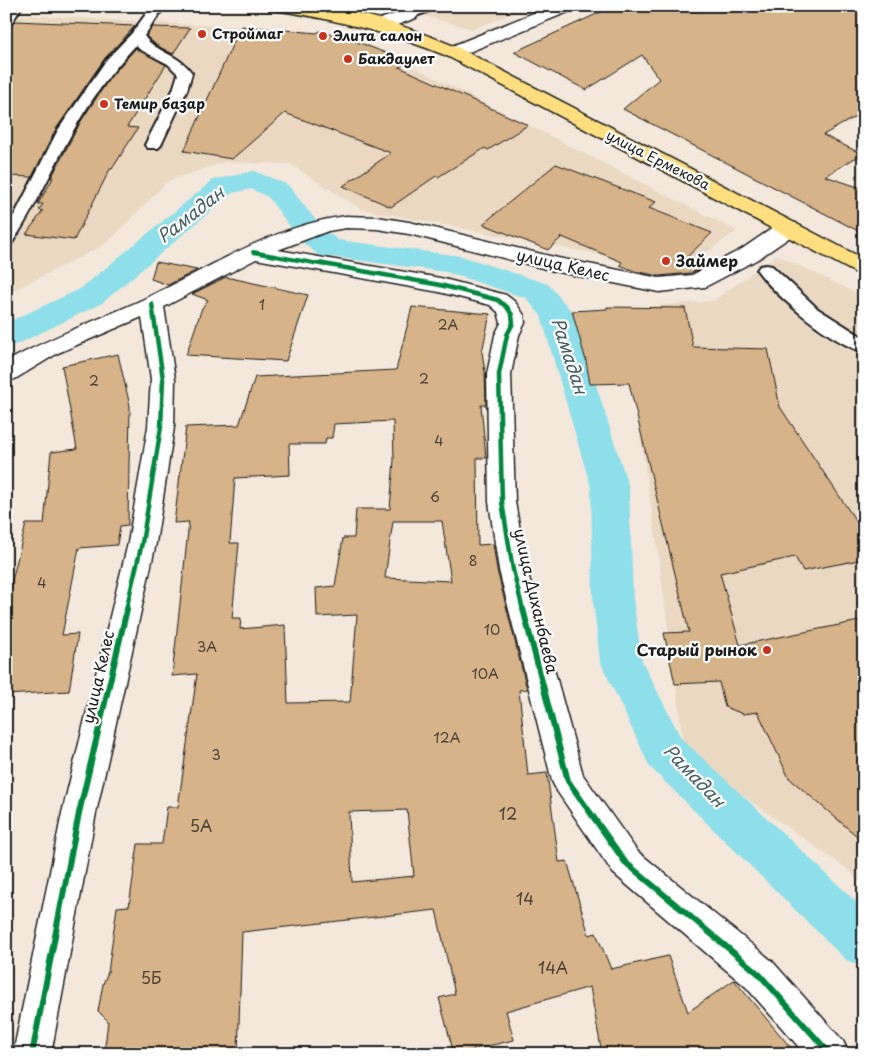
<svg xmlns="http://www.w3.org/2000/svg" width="870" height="1060" viewBox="0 0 870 1060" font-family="'Playpen Sans',sans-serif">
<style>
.built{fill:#ead8c2}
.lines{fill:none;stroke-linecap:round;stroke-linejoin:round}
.canal{fill:#8edfea;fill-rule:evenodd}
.building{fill:#d6b388;stroke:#1c1c1c;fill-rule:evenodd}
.lane-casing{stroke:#1c1c1c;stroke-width:4}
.street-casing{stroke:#1c1c1c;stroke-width:3}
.primary-casing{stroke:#1c1c1c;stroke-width:3}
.lane{fill:#fff;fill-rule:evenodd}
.street{fill:#fff;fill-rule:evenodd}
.primary{fill:#fedf80;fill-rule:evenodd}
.cycleway-far2-casing{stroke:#fff;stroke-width:6}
.cycleway-far1-casing{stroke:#fff;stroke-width:8}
.cycleway-casing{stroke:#fff;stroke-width:9}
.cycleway-far2{stroke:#00873e;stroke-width:4}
.cycleway-far1{stroke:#00873e;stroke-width:4.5}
.cycleway{stroke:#00873e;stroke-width:6}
.poi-dot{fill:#c8321e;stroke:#fff;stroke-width:2}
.labels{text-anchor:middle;stroke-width:4.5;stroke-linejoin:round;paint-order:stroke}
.far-poi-label{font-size:14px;font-weight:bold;fill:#1c1c1c;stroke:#fff;text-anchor:start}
.far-street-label{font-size:14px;fill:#1c1c1c;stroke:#fff}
.number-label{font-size:14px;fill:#4a4237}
.poi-label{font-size:16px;font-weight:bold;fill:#1c1c1c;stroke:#fff;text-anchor:start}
.street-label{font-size:16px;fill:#1c1c1c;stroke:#fff}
.near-number-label{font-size:16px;fill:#4a4237}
.water-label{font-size:18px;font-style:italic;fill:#446064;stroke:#fff}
</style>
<rect width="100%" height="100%" fill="#f3e8db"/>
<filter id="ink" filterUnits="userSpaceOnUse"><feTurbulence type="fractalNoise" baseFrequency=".02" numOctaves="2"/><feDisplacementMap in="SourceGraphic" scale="10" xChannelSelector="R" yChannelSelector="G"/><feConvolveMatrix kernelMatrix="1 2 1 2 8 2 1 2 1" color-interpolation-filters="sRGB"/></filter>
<g filter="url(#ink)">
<path class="built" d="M387,6H531L473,29Z
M6,14L237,27L318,34L392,56L737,231L694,261L622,259L361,209L290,164L224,162L168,181L106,244L6,294Z
M777,255L864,297V889L850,871L685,755L657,545L621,309L713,301Z"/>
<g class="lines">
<path class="canal" d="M254,171L288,185L322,228L338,240L461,256L548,284L573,313L629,488L633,599L642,661L681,738L864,909V967L846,960L649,766L643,752L600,661L593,599L591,488L541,316L526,298L446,272L318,255L300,240L268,197L251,189L232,193L102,303L18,344L6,347V323L80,289L213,180Z"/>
</g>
<path class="building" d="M614,6H864V112L823,135L862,154L825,176L864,189V234L623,109L659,79L642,55L586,90L514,52Z
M15,21L135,26L105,58L56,129L32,177L6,176V32Z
M241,26L317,33L320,31L363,44L408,62L399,67L528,125L488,150L485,148L438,177L436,176L391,207L343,186L391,153L285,113L232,159L184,151Z
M153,27L190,28L173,54L156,45L146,36Z
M136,48L166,65L127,127L138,128L112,169H110L74,240L26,234L43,211L39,210L43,204H38L53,178H51L81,121L111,76Z
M556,164L656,202L649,208L712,233L683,261L700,269L691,273L659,276L634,271L620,265L622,262L562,237L548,250L483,224Z
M156,262L197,270L168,285L151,279Z
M226,277L308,295L286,361L186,355L202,308L208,300L192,294Z
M412,307L490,314L482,352L485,372L486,405H481L486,458H477L478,545L493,544L497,570L527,689L519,690L528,775L547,773L559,862L567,861L589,935L596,933L611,969L668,956L688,1012L734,980L796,1054H602L590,987L506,1011L514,1040L454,1054L439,998L455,994L436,910L242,932L238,1054H104L108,1021L98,1011L103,984L108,972L117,907L129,906L138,844H162L167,807H178L197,674L172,676L189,522L174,523L186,427L239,425L255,377L396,370ZM393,421L394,460L390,509H356L354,538H343L335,586L316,588L317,617L357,615L350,702L288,703L285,625L240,629L241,618H232L239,543H230L235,478L290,475L289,444H325L326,438H332L334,424ZM393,521H442L451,581L385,578ZM407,810L414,876L352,882L349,812Z
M607,307L685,308L693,347L768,349L780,407L864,533V559L803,571L795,557L720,573L740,645L864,620V842L789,778L758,712L743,714L725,707L719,682L675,684L664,633L689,632L629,383L590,384L586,361L572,311L607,309Z
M118,354L130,406L128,525L120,526L117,545L79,548L62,635L78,634L69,691L6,695V605L26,524H44L51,452L77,449L62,366Z"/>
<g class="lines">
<defs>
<path id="lane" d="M9,6H22L11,24L6,25V11Z
M152,6H165L144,36C156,53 178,53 192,73L187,90L161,145L158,148H148L145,145L173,90L178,74L168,64L139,49L136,45C112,70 90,101 73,131C52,169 36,207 12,243L6,244V226L15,214L58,130L107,59L132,33Z
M418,6H436L435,9L410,18L403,14L405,11Z
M766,265L772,266L818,309L864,338V352C833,344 775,296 757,270L760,266Z"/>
<path id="street" d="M551,6H575L573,10L459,56L453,57L447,56L444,52L447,48Z
M410,9L416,10L419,14L416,18L386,29L380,30L374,29L371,25L374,21Z
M346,216L377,217L409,222L558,258L659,278L692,275L742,249L780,223L788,222L796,223L799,228L796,233L758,259L705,287L659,292L558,272L409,234L377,229L346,228L328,231L278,250L440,278L506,295L515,302L524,315L525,323L519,335L511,374L515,502L527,570L583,775L637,851L772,961L843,1041L849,1054H805L746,987L613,873L557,791L552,781L499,570L489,502L487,374L495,335L501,323L498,312L490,305L439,292L256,259L164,307L175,379L174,427L156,543L96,813L51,1054H13L62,813L128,543L148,427L151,379L142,317L58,353L15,379L6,381V362C51,337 98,320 144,299C210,268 272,226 346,216Z"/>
<path id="primary" d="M273,6C287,6 301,5 315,6C360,9 418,31 459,48L864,259V275L856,273L447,56C393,34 339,20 281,11L275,10Z"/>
</defs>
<use href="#lane" class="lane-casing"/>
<use href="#street" class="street-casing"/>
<use href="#primary" class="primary-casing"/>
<use href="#lane" class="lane"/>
<use href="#street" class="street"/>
<use href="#primary" class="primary"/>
<defs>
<path id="cycleway-far2" d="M253,252L325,265"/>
<path id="cycleway-far1" d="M318,263L440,285L498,300L507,307L512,315L513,323L507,335L499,374L502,502L513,570L523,610
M126,610L142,543L161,427L163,379L152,304"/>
<path id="cycleway" d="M523,609L568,781L625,862L759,974L830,1054
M32,1054L79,813L127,609"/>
</defs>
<use href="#cycleway-far2" class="cycleway-far2-casing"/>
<use href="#cycleway-far1" class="cycleway-far1-casing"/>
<use href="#cycleway" class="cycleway-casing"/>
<use href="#cycleway-far2" class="cycleway-far2"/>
<use href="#cycleway-far1" class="cycleway-far1"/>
<use href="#cycleway" class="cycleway"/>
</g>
</g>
<g class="poi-dot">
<circle cx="202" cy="34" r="5"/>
<circle cx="323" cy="36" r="5"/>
<circle cx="348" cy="59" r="5"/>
<circle cx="104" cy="104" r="5"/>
<circle cx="666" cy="261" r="5"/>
<circle cx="767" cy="650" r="5"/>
</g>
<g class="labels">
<g class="far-poi-label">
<text x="212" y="39">Строймаг</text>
<text x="333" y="41">Элита салон</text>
<text x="358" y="64">Бакдаулет</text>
<text x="114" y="109">Темир базар</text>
</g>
<g class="far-street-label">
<text transform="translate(658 160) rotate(27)" y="5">улица Ермекова</text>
</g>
<g class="number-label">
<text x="262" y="310">1</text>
<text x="448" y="330">2А</text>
<text x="424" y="384">2</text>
<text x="94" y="386">2</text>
<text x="439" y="446">4</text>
<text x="435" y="502">6</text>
<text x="473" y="566">8</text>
<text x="42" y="588">4</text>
<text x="492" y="635">10</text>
<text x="207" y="652">3А</text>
<text x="485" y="679">10А</text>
<text x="447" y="743">12А</text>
<text x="216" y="760">3</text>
</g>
<g class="poi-label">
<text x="676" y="267">Займер</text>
<text x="757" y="656" text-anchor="end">Старый рынок</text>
</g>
<g class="street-label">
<text transform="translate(563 265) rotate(13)" y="6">улица Келес</text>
<text transform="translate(536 601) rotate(77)" y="6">улица Диханбаева</text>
<text transform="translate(98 677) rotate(-77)" y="6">улица Келес</text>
</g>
<g class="near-number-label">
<text x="508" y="820">12</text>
<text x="201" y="832">5А</text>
<text x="525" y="905">14</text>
<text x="553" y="974">14А</text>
<text x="151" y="984">5Б</text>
</g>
<g class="water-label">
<text transform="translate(191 215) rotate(-38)" y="6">Рамадан</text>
<text transform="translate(569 356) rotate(72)" y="6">Рамадан</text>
<text transform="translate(694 776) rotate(46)" y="6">Рамадан</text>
</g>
</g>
<rect width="870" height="1060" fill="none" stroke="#fff" stroke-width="25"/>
<rect x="12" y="12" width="845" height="1035" fill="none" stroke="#1c1c1c" stroke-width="2" filter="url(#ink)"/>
</svg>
